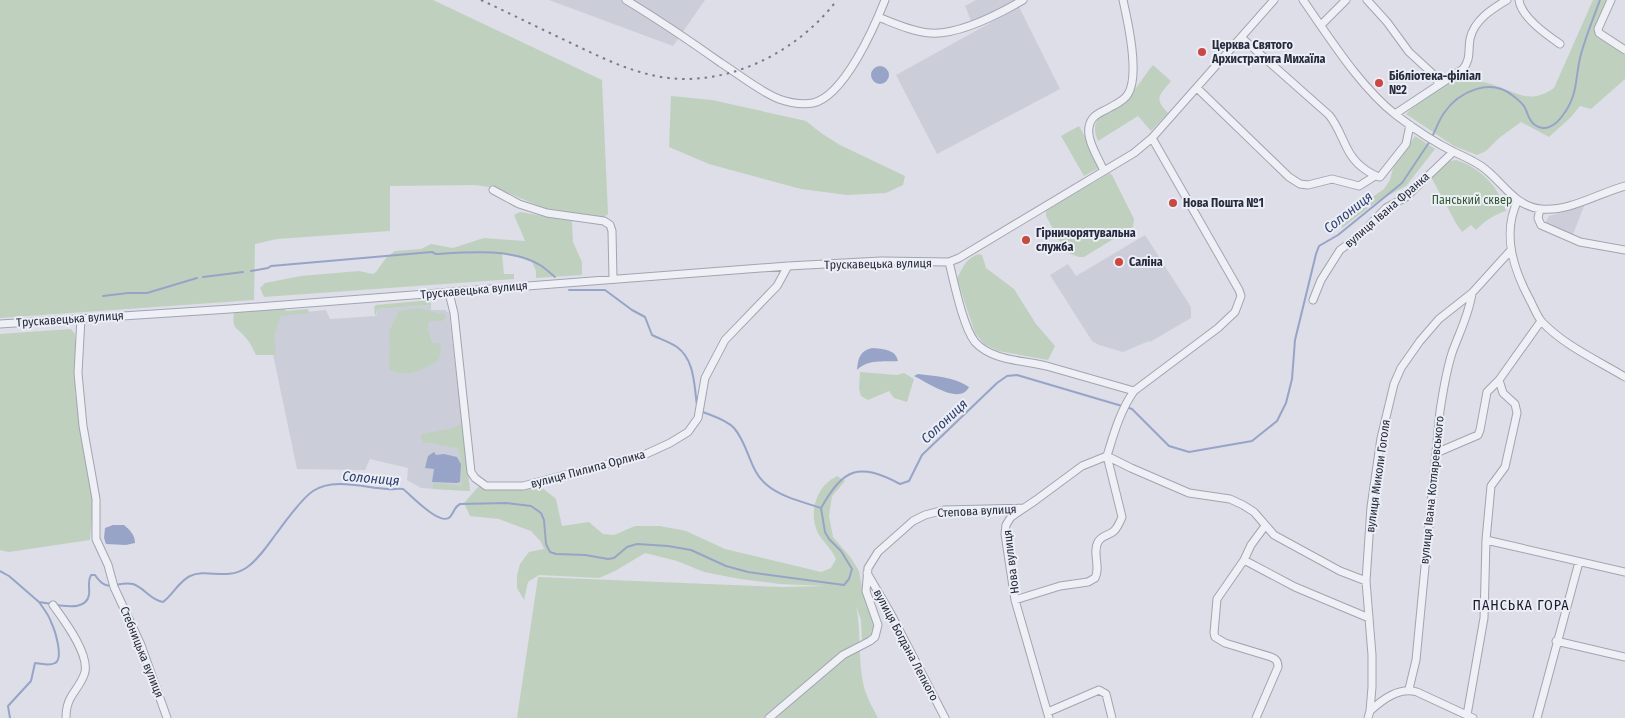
<svg xmlns="http://www.w3.org/2000/svg" width="1625" height="718" viewBox="0 0 1625 718" font-family="'Fira Sans Condensed',sans-serif">
<style>
.built{fill:#cbcdd9}
.green{fill:#bfd1be}
.water{fill:#97a4c8}
.lines{fill:none;stroke-linecap:round;stroke-linejoin:round}
.stream{stroke:#97a4c8;stroke-width:2}
.minor-casing{stroke:#a2a4b1;stroke-width:9}
.minor{stroke:#eff0f5;stroke-width:7}
.rail{stroke:#767b90;stroke-width:2;stroke-dasharray:2.5 5;stroke-linecap:butt}
.poi-dot{fill:#cf463f;stroke:#eceef5;stroke-width:2}
.labels{text-anchor:middle;stroke-width:4;stroke-linejoin:round;paint-order:stroke}
.poi-label{font-size:12px;font-weight:bold;fill:#262a3d;stroke:#eceef5;text-anchor:start}
.park-label{font-size:12px;fill:#335934;stroke:#eceef5}
.street-label{font-size:12px;fill:#262a3d;stroke:#eceef5}
.water-label{font-size:14px;font-style:italic;fill:#304071;stroke:#eceef5}
.neighbourhood-label{font-size:14px;letter-spacing:1px;fill:#191b2e;stroke:#eceef5}
</style>
<rect width="100%" height="100%" fill="#dddee7"/>
<path class="built" d="M549,0H705L673,46Z
M976,0H1016L999,10L971,21L965,6Z
M1019,7L1060,89L937,154L896,75Z
M1584,206L1572,237L1544,225L1549,216Z
M1145,235L1191,307V318L1150,342L1149,341L1123,352L1099,345L1092,341L1050,275L1068,264L1076,276Z
M431,305V310H445L449,313L470,491L421,488L407,480L408,468L370,459L365,470L297,469L265,316L326,310L330,319L376,316L378,309Z"/>
<path class="green" d="M0,0H433L602,80L608,214L604,217L544,208L496,188L475,185L390,186V231L277,239L255,244L254,300L0,318Z
M1593,0H1607L1596,31L1625,55V79L1591,109L1580,106L1571,117L1549,137L1521,122L1499,138L1486,151L1477,155L1454,146L1406,114C1416,104 1426,99 1437,91C1444,87 1448,80 1455,77C1461,75 1465,78 1470,79C1479,82 1488,82 1496,86C1520,94 1530,104 1554,88Z
M1153,65L1171,81C1160,95 1153,98 1168,113L1151,131L1138,116L1098,141C1086,115 1113,108 1129,95C1138,88 1145,74 1153,65Z
M671,96L712,100L806,121L821,133L840,145L905,176L903,185L886,193L847,195L801,189L709,164L669,147Z
M1079,126L1102,166L1084,176L1061,136Z
M1415,136L1435,149L1406,186L1376,202L1342,228L1340,223L1367,201L1384,189L1390,180L1393,168Z
M1456,160C1480,167 1500,188 1506,211C1493,215 1485,221 1476,230L1471,225L1462,232L1457,225L1431,177L1446,162Z
M1110,173L1112,175L1134,219L1133,227L1084,257H1079L1068,253L1064,249L1046,216V210Z
M520,212L572,221L573,242L582,262V275L536,278V271L531,260L502,254L504,274H514V279L264,297L260,288L265,283L301,276L359,271L373,274L376,272L386,258L395,251L421,249L431,244L453,248L484,238L525,241L514,215Z
M979,254L982,255L986,268L1014,289L1036,324L1055,346L1048,360L998,351L984,344L975,333L957,279C962,268 967,257 979,254Z
M430,300L431,305L378,309L375,316L374,307L376,305Z
M418,308C427,309 434,314 443,313L446,317L442,321H429L428,329L432,343H440L441,351L439,359C425,370 406,379 389,369L390,346L389,331L399,311Z
M285,309L286,311L308,309L309,313L281,316L274,336L276,355H256C253,349 250,342 245,337C236,326 232,330 234,312Z
M71,329L75,334V392L93,505L90,540L9,552L0,550V334Z
M860,372L897,375L904,373L914,379L907,402L894,398L889,391L868,400L861,396L859,389Z
M462,423L470,491L433,489V483L462,486L461,461L458,448L423,442L421,437L422,434L454,428Z
M837,476L845,481L832,496L829,516L833,537L851,558L859,571L863,593L874,626L872,637L862,643L861,620L856,606C862,633 857,668 866,693C869,702 874,710 878,718H517L538,577L783,587L825,586L780,584L740,579L704,572L677,561L645,553L615,571L599,578L539,575L528,582L524,600L517,588V576L520,564L529,552L544,549L541,542L531,531L499,519L470,516L464,503L479,486L493,489L541,487L556,499L562,526L589,522L603,534L614,535L635,526H660L686,531L725,549L821,572L831,568L836,559C831,548 823,542 818,533C808,513 816,486 837,476Z"/>
<path class="water" d="M871 75a9 9 0 1 1 18 0a9 9 0 1 1-18 0Z
M872,348C882,349 896,349 898,361C883,362 868,359 857,370C858,358 860,351 872,348Z
M918,374C934,376 955,377 969,387C960,406 927,382 914,376Z
M434,452L436,455L444,454L457,457L461,464L460,482L457,483L432,482L434,469L425,468L428,456Z
M113,525H124C130,530 135,535 135,543L126,545L106,544L104,538L105,528Z"/>
<g class="lines">
<path class="stream" d="M1432,137C1436,129 1439,120 1444,113C1459,91 1490,78 1512,95C1516,98 1521,102 1524,106C1528,112 1528,121 1535,125C1545,133 1557,124 1563,115C1578,95 1575,80 1580,58C1585,38 1593,19 1600,0
M251,271L268,268L271,266L432,252L436,254C468,252 512,248 540,265C545,268 550,273 555,277
M203,277L243,272
M569,290H605L632,310L645,317L652,335C660,339 670,342 677,347C695,360 694,386 697,405
M103,296L128,293H147L197,278
M1126,407L1132,409L1169,446L1189,452L1252,441L1277,421L1286,403L1292,379L1295,340L1316,254L1319,246L1338,235L1402,183L1430,141
M703,412C713,416 727,420 734,428C749,445 749,471 767,485C781,497 803,502 821,508
M0,571L9,576L39,602L52,604
M56,605C67,606 86,610 89,595C90,588 87,582 91,575H95C108,595 117,580 133,584C145,588 150,600 163,602C173,595 178,582 190,576C207,568 226,581 246,568C258,560 267,546 276,534C285,522 301,499 313,491C334,477 365,488 388,489C393,490 397,488 403,489C410,494 440,527 450,517C454,513 454,507 460,504L506,503L531,506L541,513L544,520L546,544L550,552L556,554L585,555L608,559L614,558L627,547L637,544L668,546L691,550L726,566L748,572L844,585L849,579L852,569L841,551L829,539L825,532L821,508C844,468 858,462 900,484L909,481L922,455L997,383L1007,376L1017,375L1122,406
M10,718L8,706L31,681L35,663C41,664 50,666 55,663C64,659 55,630 51,622C49,615 43,608 39,602"/>
<defs>
<path id="minor" d="M626,0C659,20 690,41 721,63C740,75 759,91 779,99C790,103 801,105 813,103C844,96 874,28 885,0
M1303,0C1329,37 1360,87 1396,115C1413,128 1434,142 1454,152C1463,156 1472,160 1481,166C1502,180 1513,206 1541,209C1569,212 1599,193 1625,186
M1367,0L1387,22L1409,52L1433,74L1439,84
M1519,0C1521,17 1547,35 1560,44
M1611,0L1598,29L1599,33L1625,50
M878,17C894,23 913,32 930,33C958,35 999,14 1023,0
M1321,25L1346,0
M1242,38L1329,115C1344,133 1344,156 1366,170C1371,173 1374,176 1380,177L1406,144L1410,125
M1197,88L1289,177L1300,184L1308,185L1332,179L1359,186L1375,176
M1395,114L1463,69C1471,59 1468,51 1470,39C1474,20 1492,9 1507,0
M1104,171C1097,155 1081,133 1093,118C1097,113 1104,111 1109,108C1116,104 1124,101 1128,94C1140,75 1128,22 1123,0
M493,190L519,204L547,213L604,221L610,225L612,231L613,279
M1518,200C1501,234 1514,271 1531,302C1534,308 1537,316 1542,322C1565,346 1597,360 1625,377
M1540,209L1538,218L1541,225L1580,242L1625,250
M949,262C954,282 963,327 975,342C993,362 1026,360 1050,367C1078,375 1106,383 1134,391
M449,293L454,313L471,472L475,478L486,486H523L646,454L670,443L688,432L698,418L705,378L725,340L777,286L788,266
M1313,300L1321,280L1340,250L1359,236L1386,208L1406,197L1453,152
M81,318L78,373L83,426L96,499V539L108,565L114,587L141,645L167,718
M0,324L230,309L788,266L881,261L949,262L959,258L1134,153L1152,138L1274,0
M1436,453L1478,435L1480,430L1487,392L1499,380
M1107,456C1114,433 1120,411 1134,391L1218,328L1235,312L1241,296L1239,290L1152,138
M1107,456L1131,468L1189,493L1230,499L1243,505L1254,512L1274,535L1340,571L1366,581
M1486,540L1625,572
M1244,560L1295,587L1369,618
M867,573L891,614L945,718
M1015,600L1060,586L1088,582L1095,578C1101,567 1092,553 1098,542C1102,535 1108,536 1114,531C1118,527 1120,522 1122,517L1107,456
M53,605C64,620 92,657 84,675C76,694 66,696 66,718
M1556,641L1625,657
M1409,689L1416,660L1440,411C1443,391 1446,372 1452,353C1459,333 1469,315 1472,293
M1370,711C1383,699 1399,687 1417,692L1473,718
M1048,712L1099,690L1106,694L1112,718
M1467,715L1484,618L1486,540L1491,486L1505,467L1517,413L1515,404L1503,393L1499,380L1541,321
M769,718L843,655L870,641L875,637L878,625L866,591L868,568L878,552L913,521L925,515L944,510L1024,508
M1049,718L1015,600L1005,534L1006,525L1011,517L1036,500L1082,466L1107,456
M1256,718L1278,667C1278,661 1276,659 1271,657L1225,643L1215,637L1214,633L1217,599L1244,560L1251,545L1265,526
M1368,718L1370,711L1372,687V655L1366,581L1371,507L1381,438L1394,384L1401,368L1420,341L1439,319L1472,293L1511,250
M1537,718L1579,562"/>
</defs>
<use href="#minor" class="minor-casing"/>
<use href="#minor" class="minor"/>
<path class="rail" d="M481,0C511,14 541,29 571,43C598,56 626,70 656,76C724,90 797,53 837,0"/>
</g>
<g class="poi-dot">
<circle cx="1202" cy="52" r="5"/>
<circle cx="1379" cy="83" r="5"/>
<circle cx="1173" cy="203" r="5"/>
<circle cx="1026" cy="240" r="5"/>
<circle cx="1119" cy="262" r="5"/>
</g>
<g class="labels">
<g class="poi-label">
<text x="1212" y="49">Церква Святого<tspan x="1212" dy="14">Архистратига Михаїла</tspan></text>
<text x="1389" y="80">Бібліотека-філіал<tspan x="1389" dy="14">№2</tspan></text>
<text x="1183" y="207">Нова Пошта №1</text>
<text x="1036" y="237">Гірничорятувальна<tspan x="1036" dy="14">служба</tspan></text>
<text x="1129" y="266">Саліна</text>
</g>
<g class="park-label">
<text x="1472" y="204">Панський сквер</text>
</g>
<g class="street-label">
<text transform="translate(1387 210) rotate(-41)" y="4">вулиця Івана Франка</text>
<text transform="translate(878 264) rotate(-1)" y="4">Трускавецька вулиця</text>
<text transform="translate(474 290) rotate(-5)" y="4">Трускавецька вулиця</text>
<text transform="translate(70 319) rotate(-4)" y="4">Трускавецька вулиця</text>
<text transform="translate(588 469) rotate(-15)" y="4">вулиця Пилипа Орлика</text>
<text transform="translate(1378 476) rotate(-82)" y="4">вулиця Миколи Гоголя</text>
<text transform="translate(1432 490) rotate(-84)" y="4">вулиця Івана Котляревського</text>
<text transform="translate(977 511) rotate(-3)" y="4">Степова вулиця</text>
<text transform="translate(1011 562) rotate(-97)" y="4">Нова вулиця</text>
<text transform="translate(906 645) rotate(62)" y="4">вулиця Богдана Лепкого</text>
<text transform="translate(142 652) rotate(68)" y="4">Стебницька вулиця</text>
</g>
<g class="water-label">
<text transform="translate(1348 212) rotate(-38)" y="5">Солониця</text>
<text transform="translate(944 421) rotate(-43)" y="5">Солониця</text>
<text transform="translate(371 478) rotate(5)" y="5">Солониця</text>
</g>
<g class="neighbourhood-label">
<text x="1521" y="610">ПАНСЬКА ГОРА</text>
</g>
</g>
</svg>
